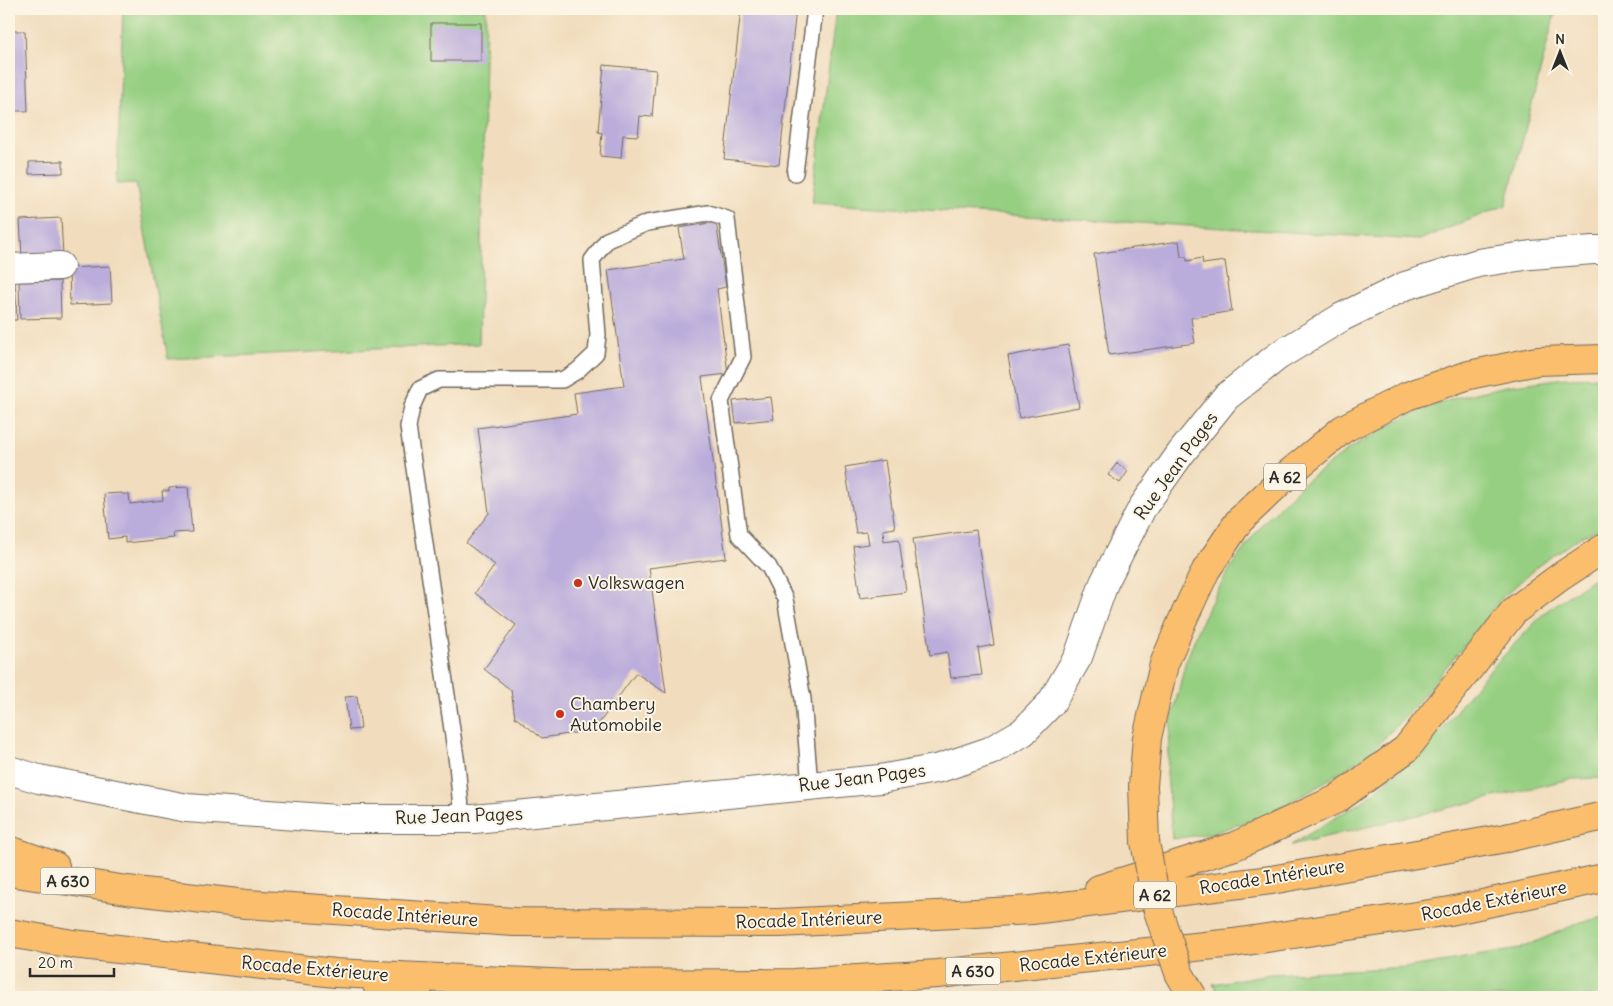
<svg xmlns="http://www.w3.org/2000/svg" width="1613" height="1006" viewBox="0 0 1613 1006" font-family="Delius,sans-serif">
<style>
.green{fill:#96cf82;stroke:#607d56}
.building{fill:#bbaddb}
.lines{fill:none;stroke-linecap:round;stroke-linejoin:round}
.service-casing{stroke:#70695e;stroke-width:18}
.minor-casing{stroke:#70695e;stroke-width:30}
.motorway-casing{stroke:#70695e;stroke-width:30}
.service{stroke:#fff;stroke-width:15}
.minor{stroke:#fff;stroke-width:28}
.motorway{stroke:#fabe6d;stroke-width:28}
.motorway-bridge-casing{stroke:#70695e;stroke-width:30;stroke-linecap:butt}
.motorway-bridge{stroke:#fabe6d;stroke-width:28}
.poi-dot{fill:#c8321e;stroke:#fcf5e5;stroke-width:2}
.labels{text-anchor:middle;stroke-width:4;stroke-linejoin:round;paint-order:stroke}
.shield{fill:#fcf5e5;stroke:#6a6863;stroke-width:1}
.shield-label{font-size:16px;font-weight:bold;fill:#2b2b2b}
.street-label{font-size:18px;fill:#2b2b2b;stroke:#fcf5e5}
.poi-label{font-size:18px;fill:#2b2b2b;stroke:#fcf5e5;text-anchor:start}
</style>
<rect width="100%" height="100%" fill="#fcf5e5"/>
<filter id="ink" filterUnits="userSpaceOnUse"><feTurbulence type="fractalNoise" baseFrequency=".02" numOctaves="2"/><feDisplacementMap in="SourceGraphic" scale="10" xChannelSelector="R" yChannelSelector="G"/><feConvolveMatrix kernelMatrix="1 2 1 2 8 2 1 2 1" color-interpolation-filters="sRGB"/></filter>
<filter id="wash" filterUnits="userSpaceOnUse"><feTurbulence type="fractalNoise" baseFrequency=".0096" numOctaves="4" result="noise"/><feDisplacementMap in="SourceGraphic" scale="20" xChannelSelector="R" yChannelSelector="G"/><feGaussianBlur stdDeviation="1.12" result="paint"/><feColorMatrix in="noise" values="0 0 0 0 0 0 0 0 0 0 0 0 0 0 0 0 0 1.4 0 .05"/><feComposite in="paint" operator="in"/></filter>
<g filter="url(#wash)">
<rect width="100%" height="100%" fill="#f1ddbd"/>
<path class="green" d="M123,9H486L479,344L168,359L136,183L117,184Z
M836,9H1556L1506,205L1419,240L812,203Z
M1604,377V526L1582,536L1539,565L1502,598L1414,707L1371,752L1311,791L1260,817L1214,833L1172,839L1167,773L1171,722L1185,664L1203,617L1232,565L1263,523L1301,485L1351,448L1401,419L1455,398L1506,386L1566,378Z
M1604,571V778L1570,779L1291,845L1366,799L1433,741L1477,684L1545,612Z
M1604,917V997H1220L1213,984L1270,974L1410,967L1519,949L1581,922Z"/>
<g id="blocks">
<path class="building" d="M741,9H796L779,165L724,159Z
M431,23H481V61H431Z
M9,31H25L28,111H9Z
M604,65L656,70L652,117L640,116L638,136L623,135L621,158L600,156L602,133L598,132Z
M63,161V173L29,174V162Z
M61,218L63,256L22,257L20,220Z
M716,222L726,287L717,289L728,374L702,377L726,558L649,568L666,693L636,673L594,730L542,738L515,717L511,690L484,669L516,625L475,593L495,565L466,543L489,513L478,428L577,414L574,393L624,386L608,270L684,259L679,228Z
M1179,241L1181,257H1187V261L1202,258L1203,264L1225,261L1232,311L1191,318L1195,343L1109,355L1094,254Z
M110,266L112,303L70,305L69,268Z
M60,281L61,318L20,319L19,282Z
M9,283H15L17,320H9Z
M1068,345L1079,407L1019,418L1008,356Z
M771,397L774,419L736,423L733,401Z
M885,460L895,528L883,530L884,541L899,539L906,592L860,598L853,546L869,544L867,532L856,533L845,467Z
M1117,463L1128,471L1120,483L1108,475Z
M188,487L192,532L173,533L174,538L125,543V537L108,539L104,494L122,493V494H129L130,504L163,500L162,491H169V488Z
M976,530L994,645L978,648L982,675L951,678L947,652L930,655L913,539Z
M357,696L361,729L349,730L345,697Z"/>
</g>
</g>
<g filter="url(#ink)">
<use href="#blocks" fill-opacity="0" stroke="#70695e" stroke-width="1"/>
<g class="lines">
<defs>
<path id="service" d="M795,173L815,9
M462,819L457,764L408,427L412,407L420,389L439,380H562L577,371L596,353L598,335L592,260L607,240L647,223L708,213L727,219L743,357L721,401L739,535L769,567L785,599L803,699L810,786"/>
<path id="minor" d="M9,268L60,266
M9,770L39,779L187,808L337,819H474L880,779L940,768L990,751L1023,732L1051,703L1078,657L1104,583L1142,508L1181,453L1226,397L1278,356L1342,317L1405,286L1478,263L1531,255L1593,250H1604"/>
<path id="motorway" d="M1143,786L1147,738L1164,664L1183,619L1206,570L1239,521L1287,475L1343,429L1407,396L1469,375L1537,361L1604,359
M9,850L55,866
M9,872L127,890L246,904L514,922L779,923L1032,910L1271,880L1506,838L1604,816
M1099,889L1235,846L1337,799L1406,749L1514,611L1560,577L1604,548
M9,933L73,944L335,973L572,984L794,983L937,974L1233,943L1450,911L1604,878
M377,985L418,997"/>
</defs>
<use href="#service" class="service-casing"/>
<use href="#minor" class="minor-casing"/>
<use href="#motorway" class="motorway-casing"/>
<use href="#service" class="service"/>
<use href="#minor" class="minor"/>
<use href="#motorway" class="motorway"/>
<defs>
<path id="motorway-bridge" d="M1143,786L1145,842L1158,911L1179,973L1193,997"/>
</defs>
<use href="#motorway-bridge" class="motorway-bridge-casing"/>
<use href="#motorway-bridge" class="motorway-bridge"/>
</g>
</g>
<g class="poi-dot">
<circle cx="578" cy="583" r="5"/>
<circle cx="560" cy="714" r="5"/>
</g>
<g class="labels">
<g class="shield">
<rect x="1264" y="463.5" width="42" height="27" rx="4"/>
<rect x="40.5" y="867.5" width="55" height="27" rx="4"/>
<rect x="1134" y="881.5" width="42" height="27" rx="4"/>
<rect x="945.5" y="957.5" width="55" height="27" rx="4"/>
</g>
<g class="shield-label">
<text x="1285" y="483">A 62</text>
<text x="68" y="887">A 630</text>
<text x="1155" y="901">A 62</text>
<text x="973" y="977">A 630</text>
</g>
<g class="street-label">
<text transform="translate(1176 466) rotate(-54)" y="6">Rue Jean Pages</text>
<text transform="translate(862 778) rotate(-7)" y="6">Rue Jean Pages</text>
<text transform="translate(459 816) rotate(-2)" y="6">Rue Jean Pages</text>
<text transform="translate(1272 877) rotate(-9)" y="6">Rocade Intérieure</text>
<text transform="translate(1494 901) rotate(-11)" y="6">Rocade Extérieure</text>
<text transform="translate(405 915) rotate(4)" y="6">Rocade Intérieure</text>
<text transform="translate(809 920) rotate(-2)" y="6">Rocade Intérieure</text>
<text transform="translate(1093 958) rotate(-6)" y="6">Rocade Extérieure</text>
<text transform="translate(315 969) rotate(5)" y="6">Rocade Extérieure</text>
</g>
<g class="poi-label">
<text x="588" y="589">Volkswagen</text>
<text x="570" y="710">Chambery<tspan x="570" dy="21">Automobile</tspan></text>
</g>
</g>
<rect width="1613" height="1006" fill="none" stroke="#fcf5e5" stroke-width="30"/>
<g transform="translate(1560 52)" stroke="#fcf5e5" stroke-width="4" paint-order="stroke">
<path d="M0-4L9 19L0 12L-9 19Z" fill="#2b2b2b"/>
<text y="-8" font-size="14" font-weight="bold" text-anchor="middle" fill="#2b2b2b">N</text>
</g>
<path d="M30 968v8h84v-8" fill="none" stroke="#2b2b2b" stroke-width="2.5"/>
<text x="38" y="968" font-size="15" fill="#2b2b2b" stroke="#fcf5e5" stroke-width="4" paint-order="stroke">20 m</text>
</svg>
